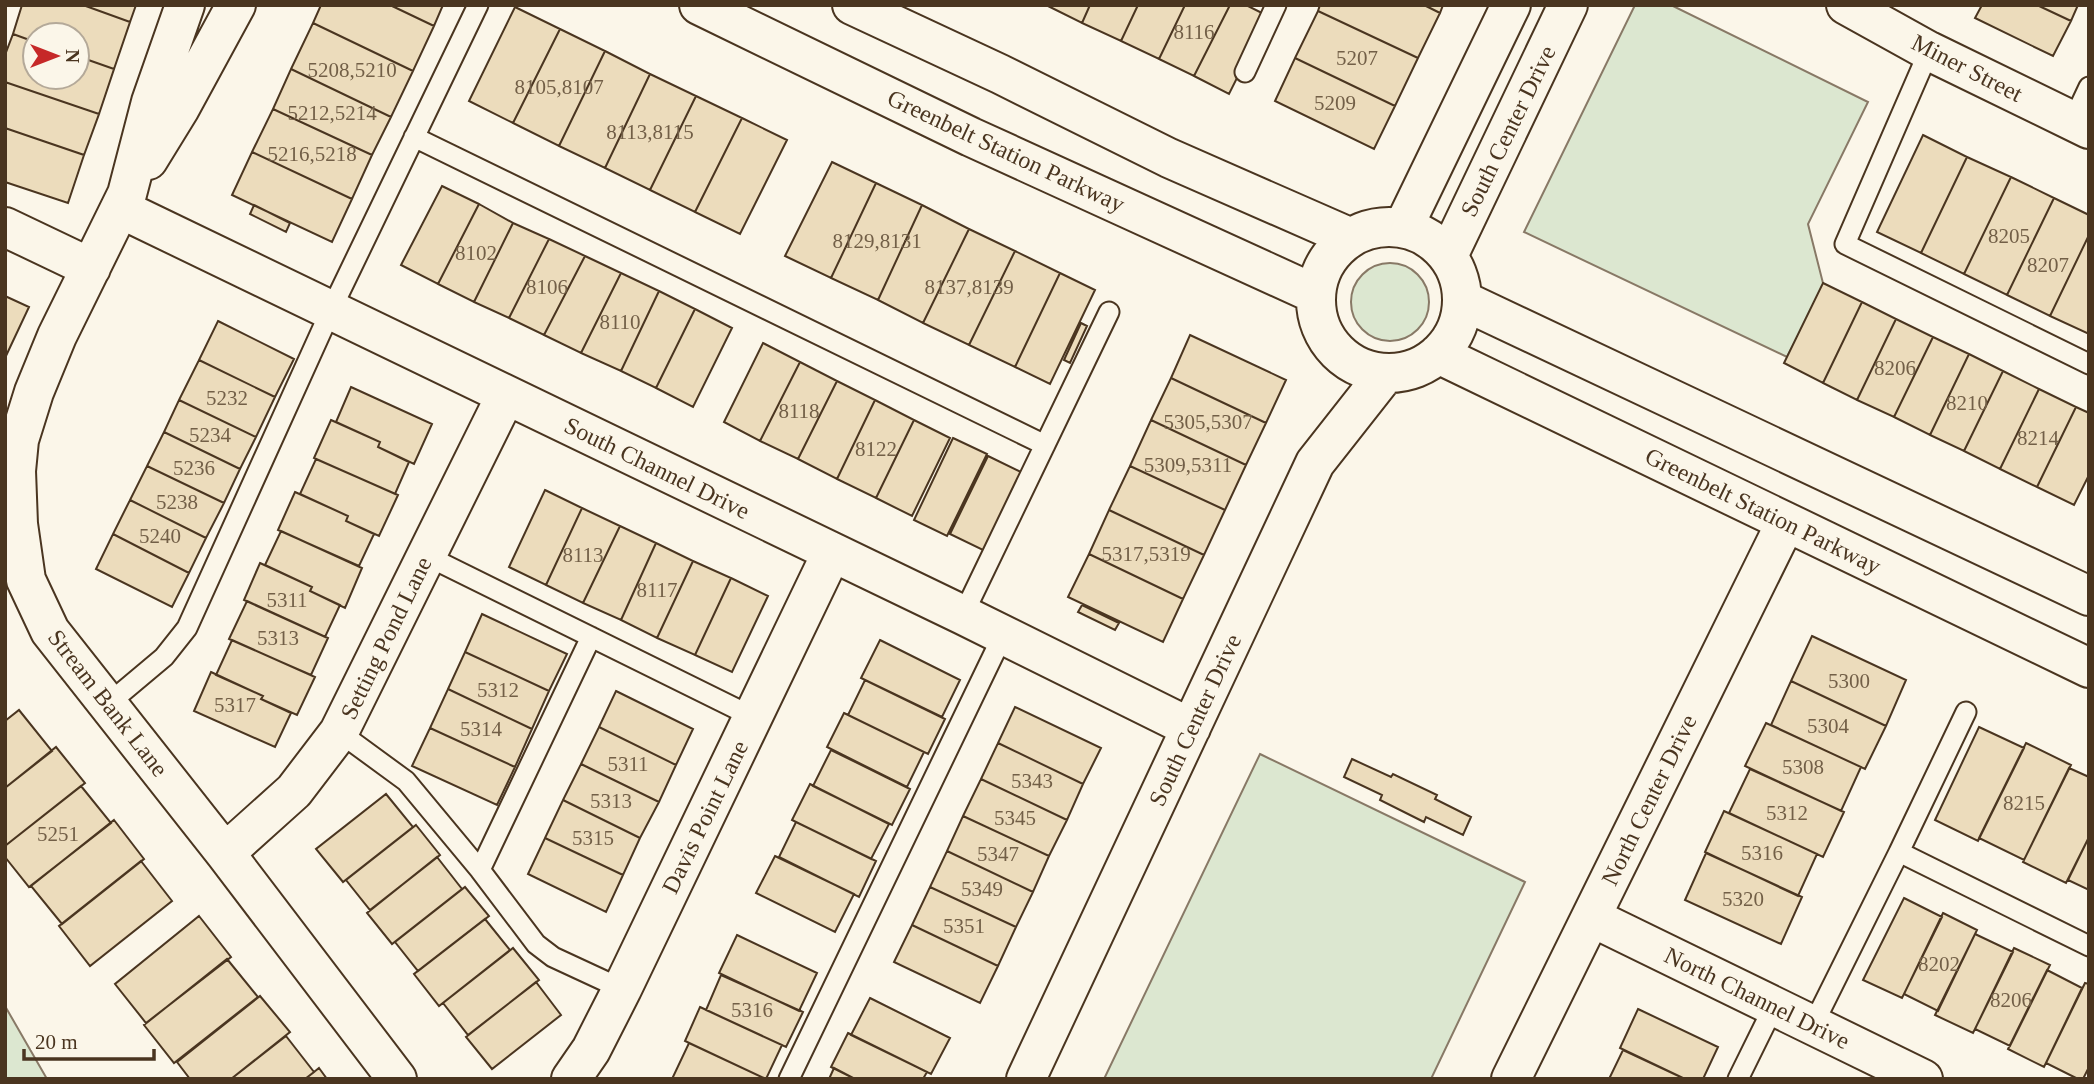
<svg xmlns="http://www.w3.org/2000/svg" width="2094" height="1084" viewBox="0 0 2094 1084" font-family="Georgia,serif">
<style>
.green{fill:#dce7d0;stroke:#887966;stroke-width:2}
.building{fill:#ecdcbc;stroke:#4a3520;stroke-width:2}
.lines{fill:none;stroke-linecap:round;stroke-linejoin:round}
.lane-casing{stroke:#4a3520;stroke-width:23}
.street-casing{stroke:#4a3520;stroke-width:42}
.lane{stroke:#fbf6e9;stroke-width:19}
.street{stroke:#fbf6e9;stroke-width:38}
.labels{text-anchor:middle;stroke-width:5;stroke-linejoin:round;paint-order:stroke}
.number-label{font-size:21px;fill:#725f47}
.street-label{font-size:24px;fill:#4a3520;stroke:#fbf6e9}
</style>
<rect width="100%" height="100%" fill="#fbf6e9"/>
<path class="green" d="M1635,5H1671L1868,102L1808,224L1824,287L1787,357L1524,232Z
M1351 302a39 39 0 1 1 78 0a39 39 0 1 1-78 0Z
M1260,754L1525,882L1431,1079H1104Z
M5,1006L47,1079H5Z"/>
<path class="building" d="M22,5H83L130,22L114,69L77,56V35H35V42L13,34Z
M83,5H136L130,22Z
M321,5H390L434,26L413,71L313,23Z
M390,5H443L434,26Z
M1046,5H1090L1082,23Z
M1090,5H1138L1121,41L1082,23Z
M1138,5H1185L1159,59L1121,41Z
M1185,5H1230L1194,76L1159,59Z
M1230,5H1246L1268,16L1229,94L1194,76Z
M1320,5H1424L1440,13L1418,58L1318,11Z
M1424,5H1443L1440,13Z
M1982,5H2037L2071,21L2053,56L1975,18Z
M2037,5H2078L2071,21Z
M515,7L560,29L513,123L469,101Z
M1318,11L1418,58L1395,106L1295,58Z
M313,23L413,71L391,117L291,69Z
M560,29L605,51L559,146L513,123Z
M13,34L35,42V77H77V56L114,69L99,114L5,82V55Z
M605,51L650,74L605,168L559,146Z
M1295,58L1395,106L1374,149L1275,101Z
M291,69L391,117L372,155L273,109Z
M650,74L696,96L650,190L605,168Z
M5,82L99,114L84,155L5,128Z
M696,96L742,118L695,212L650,190Z
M273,109L372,155L352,199L252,152Z
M742,118L787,140L740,234L695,212Z
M5,128L84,155L68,203L5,182Z
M1923,135L1967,157L1921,253L1877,232Z
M252,152L352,199L332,242L232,195Z
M1967,157L2011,177L1964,274L1921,253Z
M832,162L876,183L831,278L785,256Z
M2011,177L2054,198L2007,295L1964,274Z
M876,183L922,205L878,300L831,278Z
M442,186L479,204L438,284L401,265Z
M2054,198L2089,215V235L2050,316L2007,295Z
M479,204L513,223L474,302L438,284Z
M254,205L290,223L286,232L250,214Z
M922,205L969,229L923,323L878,300Z
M513,223L549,239L509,318L474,302Z
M969,229L1015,251L969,345L923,323Z
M2089,235V334L2050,316Z
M549,239L585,256L544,335L509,318Z
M1015,251L1060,273L1015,367L969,345Z
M585,256L621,273L581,353L544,335Z
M621,273L659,291L621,371L581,353Z
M1060,273L1095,290L1050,384L1015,367Z
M1823,283L1862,302L1823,383L1784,363Z
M1823,283L1862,302L1823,383L1784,363Z
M659,291L695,309L656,388L621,371Z
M5,296L29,307L5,358Z
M1862,302L1896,319L1857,400L1823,383Z
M1862,302L1896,319L1857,400L1823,383Z
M695,309L732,328L693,407L656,388Z
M1896,319L1933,337L1894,417L1857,400Z
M1896,319L1933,337L1894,417L1857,400Z
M218,321L294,359L275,397L199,360Z
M1081,323L1087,326L1070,363L1064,360Z
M1190,335L1286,380L1266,423L1171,378Z
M1933,337L1969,354L1930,435L1894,417Z
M1933,337L1969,354L1930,435L1894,417Z
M763,343L800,362L760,441L724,422Z
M1969,354L2003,371L1964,451L1930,435Z
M1969,354L2003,371L1964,451L1930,435Z
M199,360L275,397L256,437L179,400Z
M800,362L837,381L798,459L760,441Z
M2003,371L2039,389L2000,469L1964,451Z
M2003,371L2039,389L2000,469L1964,451Z
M1171,378L1266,423L1246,465L1151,420Z
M837,381L875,400L837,479L798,459Z
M351,387L432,424L414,464L378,447L380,442L336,422Z
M2039,389L2076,407L2037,487L2000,469Z
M2039,389L2076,407L2037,487L2000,469Z
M179,400L256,437L240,469L164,432Z
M875,400L914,420L876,498L837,479Z
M2076,407L2089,413V475L2074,505L2037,487Z
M2076,407L2089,413V475L2074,505L2037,487Z
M331,420L380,442L378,447L409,462L395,494L314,458Z
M914,420L950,438L912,516L876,498Z
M1151,420L1246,465L1225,510L1130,466Z
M164,432L240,469L224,503L147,466Z
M953,438L987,454L947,536L914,520Z
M988,456L1023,473L985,551L950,534Z
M316,459L398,495L379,536L346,521L348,516L300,494Z
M147,466L224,503L206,538L130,500Z
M1130,466L1225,510L1204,555L1109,510Z
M545,490L582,508L546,585L509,567Z
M295,492L348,516L346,521L374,534L359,566L278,530Z
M130,500L206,538L189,573L113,534Z
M582,508L620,526L583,603L546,585Z
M1109,510L1204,555L1183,599L1089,554Z
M620,526L656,543L621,620L583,603Z
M281,531L362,568L345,608L310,591L312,587L265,565Z
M113,534L189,573L172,607L96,569Z
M656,543L693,561L657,638L621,620Z
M1089,554L1183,599L1163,642L1068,597Z
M693,561L731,578L695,655L657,638Z
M260,563L312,587L310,591L340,605L325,637L244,600Z
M731,578L768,596L732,672L695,655Z
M247,601L328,638L311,675L229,639Z
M1082,605L1119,623L1115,630L1078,612Z
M482,614L567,654L549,691L465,652Z
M1812,636L1906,680L1886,726L1791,681Z
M1812,636L1906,680L1886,726L1791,681Z
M232,640L315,677L297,715L261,699L263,696L216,675Z
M880,640L960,680L942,717L861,678Z
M465,652L549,691L532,729L448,689Z
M211,672L263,696L261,699L291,713L275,747L194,711Z
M865,680L945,719L928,754L848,715Z
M1791,681L1886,726L1865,769L1771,725Z
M1791,681L1886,726L1865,769L1771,725Z
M448,689L532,729L515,767L430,728Z
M616,691L693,729L676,765L599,727Z
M1015,707L1101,748L1083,784L998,743Z
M19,710L52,751L5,788V721Z
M844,713L924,752L907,787L827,747Z
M1766,723L1861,767L1841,811L1745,766Z
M1766,723L1861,767L1841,811L1745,766Z
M599,727L676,765L659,802L581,764Z
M1979,727L2024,748L1978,841L1935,820Z
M1979,727L2024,748L1978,841L1935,820Z
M430,728L515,767L497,805L412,766Z
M998,743L1083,784L1067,820L981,779Z
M2026,743L2071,765L2024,860L1979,838Z
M2026,743L2071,765L2024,860L1979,838Z
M56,747L85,783L5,846V788Z
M831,750L910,789L892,825L813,786Z
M1352,759L1391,777L1393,774L1437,795L1435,799L1471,817L1463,835L1426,817L1424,822L1380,800L1382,795L1344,777Z
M581,764L659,802L640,838L563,800Z
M2069,768L2089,777V837L2066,883L2023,862Z
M2069,768L2089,777V837L2066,883L2023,862Z
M1750,769L1844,812L1823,857L1729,813Z
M1750,769L1844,812L1823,857L1729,813Z
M981,779L1067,820L1049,856L963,816Z
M810,784L889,824L871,859L792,820Z
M81,786L111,823L29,887L5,857V846Z
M386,794L413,827L343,882L316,849Z
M563,800L640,838L623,875L545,838Z
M1724,811L1817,854L1798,896L1705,852Z
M1724,811L1817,854L1798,896L1705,852Z
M963,816L1049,856L1033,892L947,851Z
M114,820L144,859L62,924L31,886Z
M796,822L876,861L859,897L779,857Z
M416,825L440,855L370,910L346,880Z
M2089,837V890L2068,880Z
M2089,837V890L2068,880Z
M545,838L623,875L606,912L528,874Z
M947,851L1033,892L1016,927L930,887Z
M1706,853L1802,897L1781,944L1685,900Z
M1706,853L1802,897L1781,944L1685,900Z
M775,856L854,894L835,932L756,893Z
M437,857L462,889L392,944L367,913Z
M141,861L172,901L90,966L59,926Z
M465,887L489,916L418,971L395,942Z
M930,887L1016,927L998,966L912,925Z
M1904,898L1942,917L1902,998L1863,980Z
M1904,898L1942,917L1902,998L1863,980Z
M1943,913L1977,930L1938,1011L1904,994Z
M1943,913L1977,930L1938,1011L1904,994Z
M199,916L231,957L146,1023L115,984Z
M485,919L510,950L439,1006L414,974Z
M912,925L998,966L980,1003L894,962Z
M1975,934L2013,952L1973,1033L1935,1015Z
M1975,934L2013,952L1973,1033L1935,1015Z
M737,935L817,973L799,1011L719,973Z
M513,948L539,980L468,1035L443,1003Z
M2014,948L2050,965L2010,1046L1975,1029Z
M2014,948L2050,965L2010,1046L1975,1029Z
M227,959L258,997L174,1063L144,1025Z
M2047,970L2082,988L2044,1067L2008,1049Z
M2047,970L2082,988L2044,1067L2008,1049Z
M721,975L803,1012L786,1047L706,1010Z
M536,982L561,1015L492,1069L466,1037Z
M2085,983L2089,984V1067L2083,1079H2078L2046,1063Z
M2085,983L2089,984V1067L2083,1079H2078L2046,1063Z
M260,996L290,1032L231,1079H190L177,1062Z
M870,998L950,1038L931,1074L851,1035Z
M700,1007L782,1045L766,1079L685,1041Z
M1638,1009L1718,1047L1703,1079H1685L1620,1048Z
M848,1033L927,1072L923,1079H855L831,1067Z
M286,1036L314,1072L305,1079H231Z
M689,1043L766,1079H672Z
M1623,1050L1685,1079H1609Z
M319,1068L327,1079H305L314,1072Z
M834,1068L855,1079H829Z"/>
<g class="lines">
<defs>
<path id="lane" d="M1929,51L1845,244L2089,364
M1245,72L1276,5
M2073,121L2089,87
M414,137L1045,445
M427,556L753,717
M963,615L1109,312
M108,704L164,657L187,628L331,310L478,5
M339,732L406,781L480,870L536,944L553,957L622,989
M1899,852L1966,712
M480,870L591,637
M1813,1025L1899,852L2089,946
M789,1079L1003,635
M1738,1079L1774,1006"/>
<path id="street" d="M185,5L151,102L127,194L57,336L34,392L19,440L16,471L18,524L26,580L50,631L225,853L397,1079
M699,5L971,137L1315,294
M852,5L1000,74L1169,158L1349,237
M1846,5L1929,51L2089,129
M148,160L180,108L236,5
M121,209L963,615L1191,728
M1316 300a73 73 0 1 1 146 0a73 73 0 1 1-146 0Z
M5,227L91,268
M1403,228L1511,5
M1448,256L1568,5
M1462,300L2089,596
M1438,354L2089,668
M225,853L294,791L339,732L506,395
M1591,917L1923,1079
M571,1079L591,1050L622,989L832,552
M1026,1079L1315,463L1385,374
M1511,1079L1786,522"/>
</defs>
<use href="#lane" class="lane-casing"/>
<use href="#street" class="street-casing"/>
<use href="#lane" class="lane"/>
<use href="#street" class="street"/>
</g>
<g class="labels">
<g class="number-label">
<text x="1194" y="39">8116</text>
<text x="1357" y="65">5207</text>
<text x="352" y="77">5208,5210</text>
<text x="559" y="94">8105,8107</text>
<text x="1335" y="110">5209</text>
<text x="332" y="120">5212,5214</text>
<text x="650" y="139">8113,8115</text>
<text x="312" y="161">5216,5218</text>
<text x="2009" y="243">8205</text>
<text x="877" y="248">8129,8131</text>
<text x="476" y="260">8102</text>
<text x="2048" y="272">8207</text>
<text x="547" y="294">8106</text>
<text x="969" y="294">8137,8139</text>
<text x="620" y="329">8110</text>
<text x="1895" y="375">8206</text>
<text x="227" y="405">5232</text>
<text x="1967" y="410">8210</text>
<text x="799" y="418">8118</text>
<text x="1208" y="429">5305,5307</text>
<text x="210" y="442">5234</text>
<text x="2038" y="445">8214</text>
<text x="876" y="456">8122</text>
<text x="1188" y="472">5309,5311</text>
<text x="194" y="475">5236</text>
<text x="177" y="509">5238</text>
<text x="160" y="543">5240</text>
<text x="1146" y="561">5317,5319</text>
<text x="583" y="562">8113</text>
<text x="657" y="597">8117</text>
<text x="287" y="607">5311</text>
<text x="278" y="645">5313</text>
<text x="1849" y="688">5300</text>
<text x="498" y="697">5312</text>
<text x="235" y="712">5317</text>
<text x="1828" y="733">5304</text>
<text x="481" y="736">5314</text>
<text x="628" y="771">5311</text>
<text x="1803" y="774">5308</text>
<text x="1032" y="788">5343</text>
<text x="611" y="808">5313</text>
<text x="2024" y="810">8215</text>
<text x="1787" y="820">5312</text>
<text x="1015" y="825">5345</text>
<text x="58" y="841">5251</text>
<text x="593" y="845">5315</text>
<text x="1762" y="860">5316</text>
<text x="998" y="861">5347</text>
<text x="982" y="896">5349</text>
<text x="1743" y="906">5320</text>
<text x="964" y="933">5351</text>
<text x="1939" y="971">8202</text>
<text x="2011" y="1007">8206</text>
<text x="752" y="1017">5316</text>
</g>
<g class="street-label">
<text transform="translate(1967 68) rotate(27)" y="8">Miner Street</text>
<text transform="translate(1508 131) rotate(-64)" y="8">South Center Drive</text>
<text transform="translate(1006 151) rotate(25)" y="8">Greenbelt Station Parkway</text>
<text transform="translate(657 468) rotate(26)" y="8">South Channel Drive</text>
<text transform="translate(1763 511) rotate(26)" y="8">Greenbelt Station Parkway</text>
<text transform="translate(386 638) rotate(-64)" y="8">Setting Pond Lane</text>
<text transform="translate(108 703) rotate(52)" y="8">Stream Bank Lane</text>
<text transform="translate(1195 720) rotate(-65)" y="8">South Center Drive</text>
<text transform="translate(1649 800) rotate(-64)" y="8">North Center Drive</text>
<text transform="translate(705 817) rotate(-64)" y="8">Davis Point Lane</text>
<text transform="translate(1757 998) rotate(26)" y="8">North Channel Drive</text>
</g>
</g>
<rect width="2094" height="1084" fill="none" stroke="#4a3520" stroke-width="14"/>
<g transform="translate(56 56) rotate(90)"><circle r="33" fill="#fbf6e9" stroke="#b4a999" stroke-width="2"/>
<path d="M0-5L12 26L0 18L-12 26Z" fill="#c62828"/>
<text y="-10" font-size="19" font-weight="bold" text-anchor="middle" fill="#4a3520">N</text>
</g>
<path d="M24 1049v10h130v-10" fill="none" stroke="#4a3520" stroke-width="3.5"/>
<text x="35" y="1049" font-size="21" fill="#4a3520" stroke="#fbf6e9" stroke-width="5" paint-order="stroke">20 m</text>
</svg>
